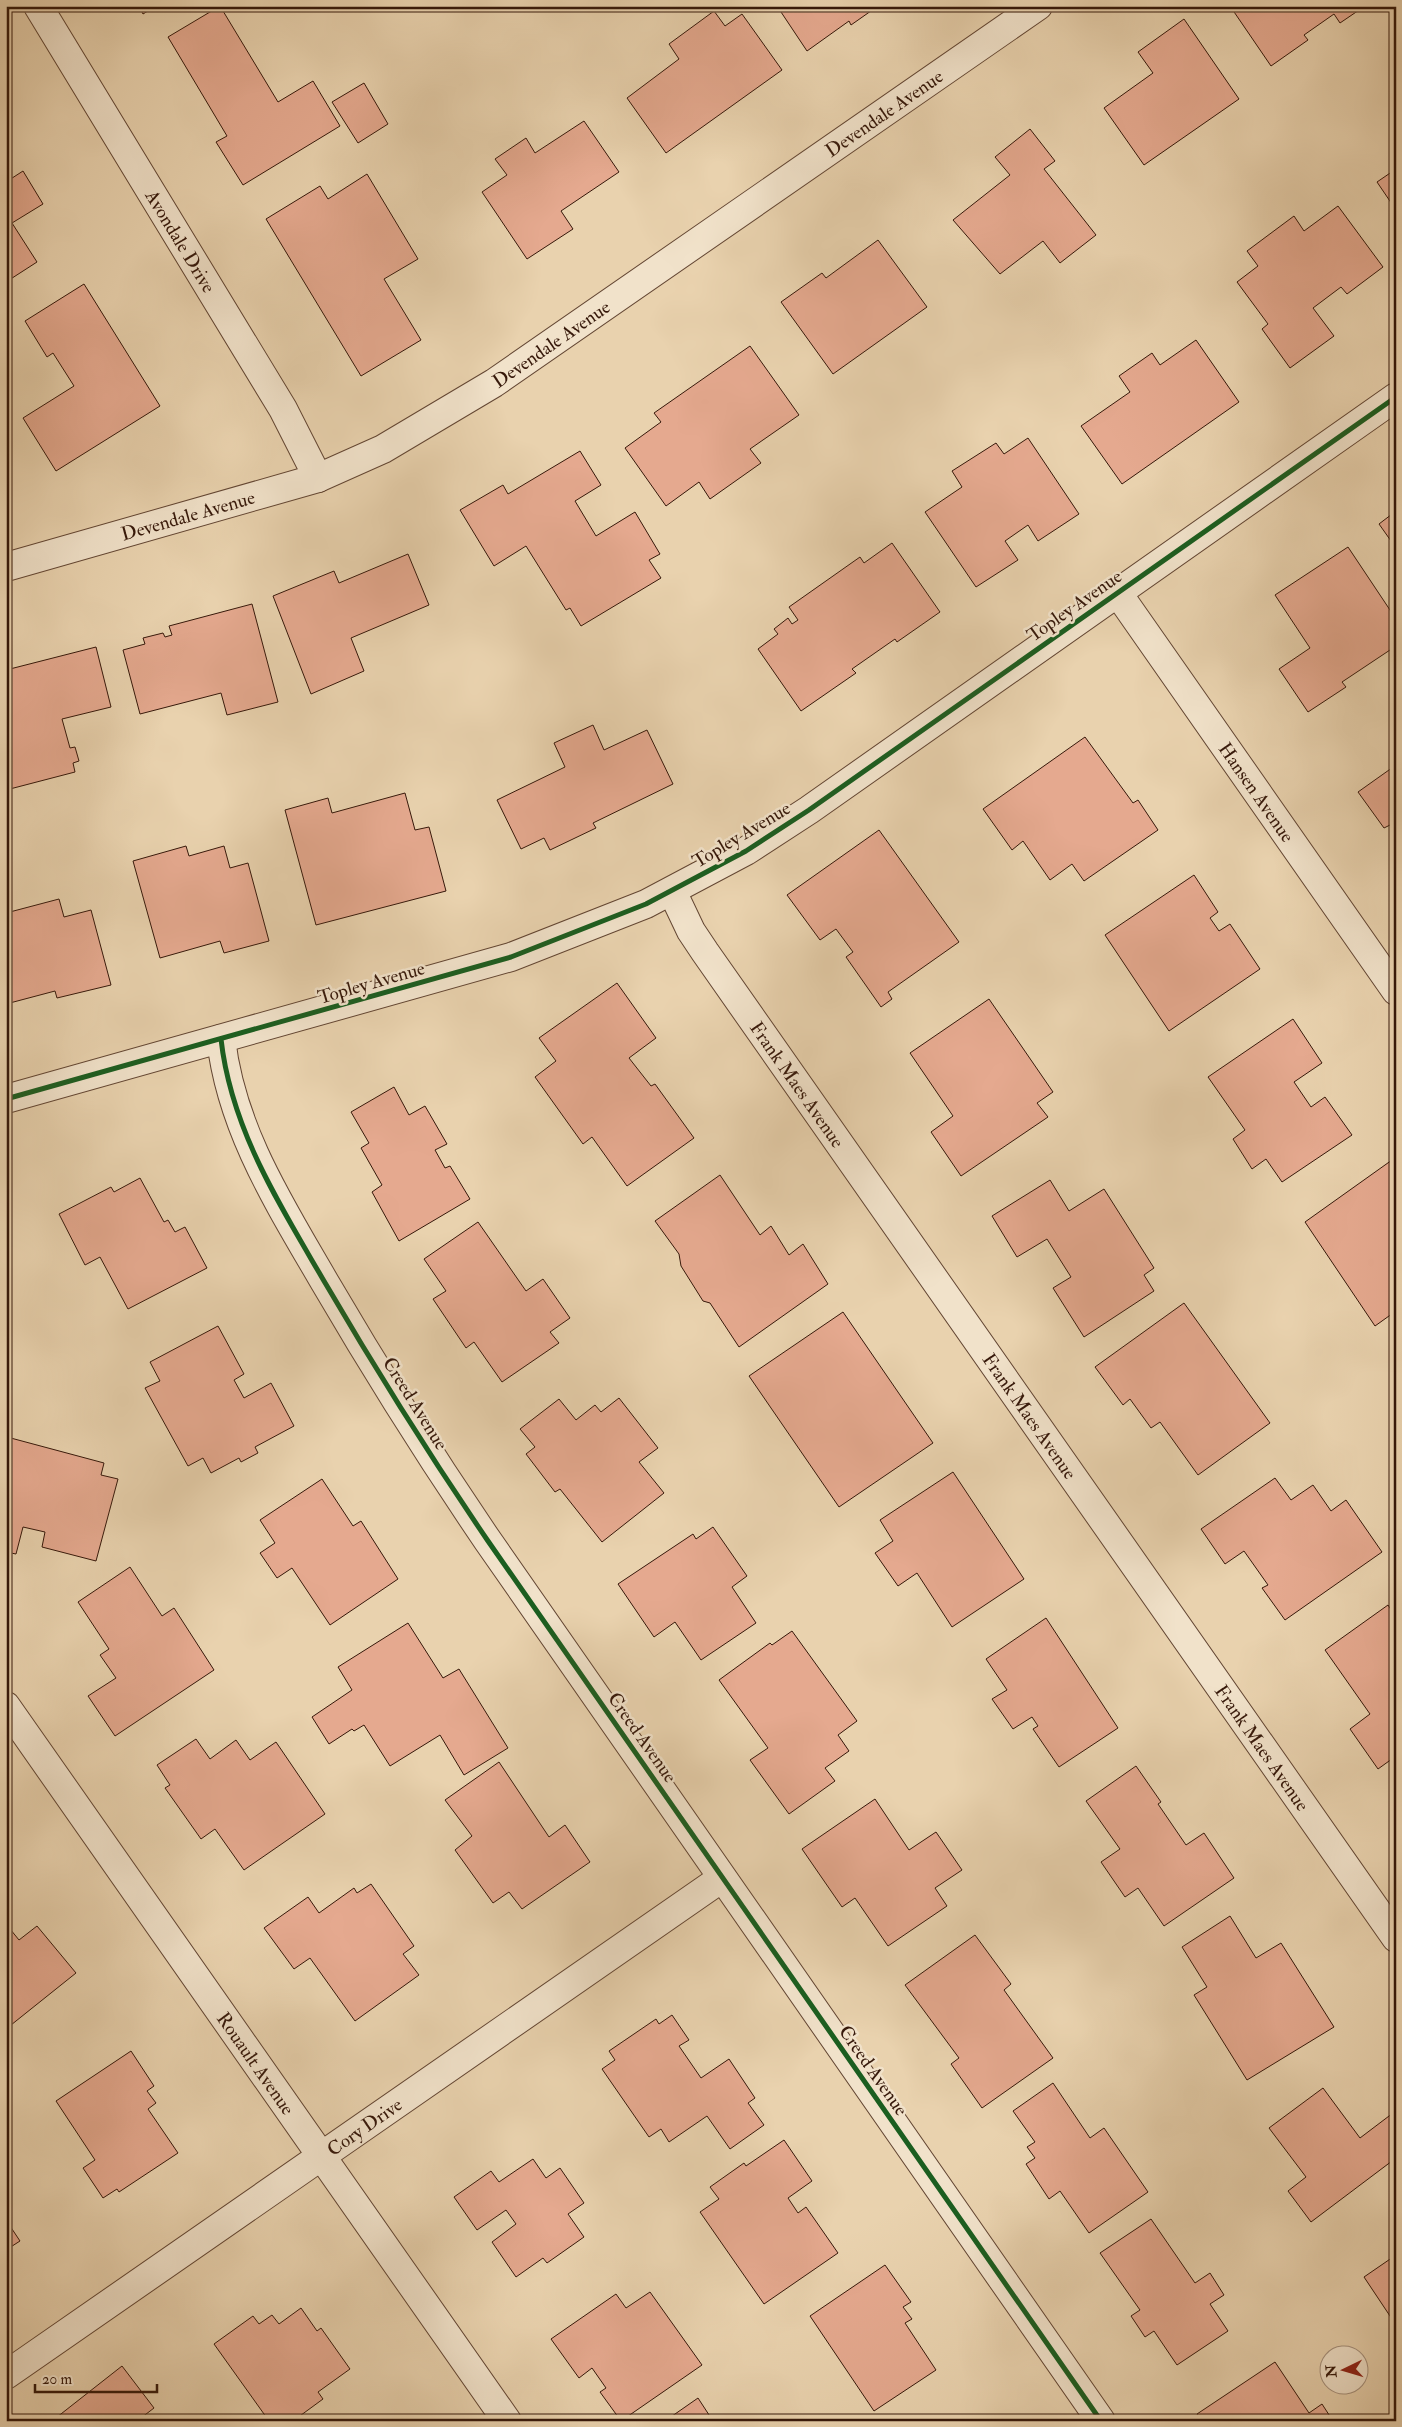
<svg xmlns="http://www.w3.org/2000/svg" width="1402" height="2427" viewBox="0 0 1402 2427" font-family="'IM FELL Double Pica',serif">
<style>
.building{fill:#e5a98f;stroke:#36180a}
.lines{fill:none;stroke-linecap:round;stroke-linejoin:round}
.minor-casing{stroke:#634633;stroke-width:30}
.minor{stroke:#f1e2ca;stroke-width:28}
.cycleway-casing{stroke:#f1e2ca;stroke-width:8}
.cycleway{stroke:#1b5e20;stroke-width:5}
.labels{text-anchor:middle;stroke-width:5;stroke-linejoin:round;paint-order:stroke}
.street-label{font-size:19px;fill:#36180a;stroke:#f1e2ca}
</style>
<rect width="100%" height="100%" fill="#e9d2ae"/>
<filter id="stains"><feTurbulence type="fractalNoise" baseFrequency=".004" numOctaves="4"/><feColorMatrix values="0 0 0 0 .2 0 0 0 0 .09 0 0 0 0 .02 0 0 0 .5 -.17"/></filter>
<radialGradient id="worn" r=".72"><stop offset=".6" stop-color="#630" stop-opacity="0"/><stop offset="1" stop-color="#630" stop-opacity=".3"/></radialGradient>
<path class="building" d="M139,6H156L143,14Z
M220,6L278,102L313,81L340,126L243,185L216,142L227,136L168,37Z
M777,6H878L851,25L849,21L807,51Z
M1230,6H1365L1340,23L1334,14L1304,35L1308,40L1271,66Z
M714,11L725,26L742,14L782,70L666,153L627,98L679,59L669,44Z
M1184,19L1239,99L1144,165L1104,108L1153,73L1138,52Z
M364,83L388,124L358,143L332,102Z
M584,121L619,172L561,211L573,229L527,259L482,192L507,175L495,159L526,138L535,153Z
M1030,129L1055,161L1044,169L1096,235L1060,263L1043,241L1000,274L953,220L1010,175L995,157Z
M1396,169V210L1377,182Z
M23,171L43,204L12,223L37,262L6,282V182Z
M367,174L418,259L384,279L421,340L361,376L266,219L320,186L328,199Z
M1338,206L1383,267L1347,294L1341,287L1313,308L1334,336L1290,368L1262,329L1268,324L1237,282L1258,266L1247,251L1294,216L1304,231Z
M878,240L927,307L833,374L781,302L822,273L826,278Z
M84,284L160,406L56,471L23,418L74,386L53,353L47,357L25,321Z
M1196,340L1239,402L1122,484L1081,426L1130,392L1119,376L1152,353L1160,365Z
M750,346L799,415L750,449L761,463L710,499L699,482L666,506L625,448L661,422L654,413Z
M1028,438L1079,514L1038,541L1028,525L1005,541L1018,560L976,587L925,512L962,487L952,471L996,443L1004,454Z
M580,451L601,485L575,501L596,536L635,512L660,554L649,560L661,578L581,626L570,608L566,610L526,546L494,566L460,510L503,485L508,494Z
M1396,511V548L1379,524Z
M892,543L940,612L897,642L895,639L852,669L856,673L801,711L758,649L778,634L774,629L788,618L792,624L798,620L789,607L860,557L864,563Z
M1348,547L1396,619V646L1342,682L1346,687L1308,712L1279,669L1310,648L1275,595Z
M408,554L429,605L351,638L364,671L311,694L273,596L334,571L339,583Z
M252,604L278,702L227,715L221,693L140,714L123,650L145,644L143,638L163,633L165,637L172,635L169,626Z
M96,647L111,707L62,719L70,748L75,747L79,761L73,763L75,772L6,790V670Z
M593,725L604,750L647,730L673,784L593,823L596,828L550,850L544,838L521,849L497,800L565,767L554,743Z
M1085,737L1133,803L1138,800L1158,830L1084,881L1072,864L1050,880L1023,841L1012,850L983,809Z
M1396,765V822L1384,828L1358,792Z
M405,793L415,830L429,827L446,891L316,925L285,810L328,798L332,813Z
M879,830L959,942L888,992L892,999L881,1007L846,957L853,952L836,929L820,940L787,895Z
M186,846L189,856L224,846L230,868L248,863L269,941L224,953L220,941L160,958L133,861Z
M1194,875L1218,912L1210,918L1219,931L1230,924L1260,969L1169,1031L1105,935Z
M59,899L64,917L91,910L111,985L57,998L55,991L6,1004V934L8,933L6,913Z
M617,983L656,1038L629,1058L651,1086L655,1084L694,1138L627,1186L592,1137L583,1144L535,1077L556,1061L539,1038Z
M989,999L1053,1092L1037,1103L1048,1117L961,1176L931,1132L953,1116L910,1053Z
M1293,1019L1322,1063L1294,1082L1311,1107L1325,1097L1352,1135L1282,1182L1266,1159L1252,1169L1233,1139L1245,1130L1208,1077Z
M394,1087L409,1115L425,1106L447,1144L435,1150L445,1168L450,1166L470,1199L399,1241L372,1192L382,1185L361,1148L369,1143L351,1112Z
M1392,1160L1396,1166V1311L1375,1326L1305,1222Z
M720,1175L760,1235L771,1226L789,1255L803,1244L828,1284L739,1347L710,1303L703,1301L681,1266L679,1254L655,1221Z
M140,1178L164,1222L168,1220L175,1232L185,1227L207,1268L128,1309L100,1257L85,1265L59,1214L111,1187L114,1192Z
M1050,1180L1069,1211L1104,1189L1154,1268L1144,1275L1154,1291L1084,1337L1053,1288L1071,1277L1047,1239L1017,1257L992,1216Z
M478,1222L526,1291L543,1279L570,1318L550,1332L559,1343L502,1382L474,1342L466,1348L433,1299L446,1291L424,1259Z
M1184,1303L1270,1423L1198,1475L1160,1422L1151,1428L1130,1399L1123,1405L1095,1367Z
M843,1312L933,1443L839,1507L749,1376Z
M218,1326L244,1374L234,1380L244,1398L271,1383L294,1426L255,1447L258,1453L241,1462L239,1458L211,1473L203,1458L188,1466L145,1388L160,1381L150,1362Z
M619,1398L658,1448L639,1462L664,1493L602,1542L560,1489L555,1492L526,1454L535,1447L520,1429L559,1399L576,1420L595,1405L601,1412Z
M7,1437L104,1463L101,1475L118,1479L96,1561L42,1547L45,1532L23,1527L16,1554L6,1552Z
M953,1472L1024,1579L952,1627L917,1573L898,1586L875,1553L893,1541L880,1520Z
M1275,1478L1291,1500L1313,1485L1331,1511L1346,1500L1382,1552L1285,1620L1262,1588L1268,1585L1244,1551L1225,1564L1201,1529Z
M322,1479L353,1526L361,1521L398,1579L330,1625L292,1568L277,1578L260,1553L275,1543L260,1520Z
M713,1527L747,1576L732,1587L756,1623L701,1660L675,1622L654,1637L618,1584L693,1534L696,1539Z
M130,1567L162,1616L174,1608L214,1670L115,1736L88,1696L116,1678L100,1655L109,1649L78,1602Z
M1388,1605L1396,1617V1756L1378,1769L1350,1729L1370,1714L1325,1650Z
M1046,1618L1118,1728L1059,1767L1033,1729L1038,1726L1032,1717L1013,1729L992,1699L1007,1690L986,1659Z
M408,1623L443,1678L459,1669L508,1748L464,1775L440,1735L390,1766L364,1725L354,1731L352,1729L329,1744L312,1717L352,1690L338,1667Z
M792,1631L857,1721L838,1735L849,1751L825,1768L835,1781L789,1814L750,1760L768,1748L719,1680L770,1643L772,1645Z
M196,1739L210,1759L236,1740L250,1760L276,1742L325,1814L244,1870L215,1829L201,1839L165,1788L170,1785L157,1765Z
M499,1762L549,1837L565,1825L590,1862L522,1909L509,1892L493,1903L455,1850L472,1836L445,1800Z
M1136,1766L1161,1802L1158,1804L1186,1845L1204,1833L1234,1878L1164,1926L1138,1888L1125,1897L1101,1862L1120,1849L1086,1801Z
M875,1799L909,1850L936,1832L962,1870L935,1888L947,1906L888,1946L855,1898L842,1907L802,1849Z
M371,1884L414,1946L403,1954L419,1975L355,2021L310,1958L294,1969L264,1928L308,1897L319,1913L354,1888L357,1893Z
M1230,1916L1256,1958L1281,1943L1334,2027L1247,2080L1194,1995L1207,1987L1182,1947Z
M6,1924L19,1940L37,1926L76,1973L6,2029Z
M975,1935L1011,1984L1004,1990L1053,2058L982,2108L951,2064L959,2058L905,1985Z
M672,2015L689,2040L679,2046L701,2078L729,2059L755,2098L748,2103L764,2125L730,2149L707,2116L669,2142L661,2129L649,2137L602,2069L615,2060L609,2051L656,2019L659,2024Z
M131,2051L154,2086L147,2091L156,2103L148,2109L178,2153L119,2192L117,2189L103,2198L83,2168L95,2160L56,2101Z
M1053,2083L1090,2138L1104,2128L1148,2192L1089,2233L1060,2191L1049,2199L1026,2164L1035,2158L1027,2147L1035,2142L1013,2111Z
M1323,2088L1360,2138L1393,2113L1396,2116V2158L1311,2222L1288,2191L1306,2177L1269,2128Z
M784,2140L812,2181L788,2198L798,2213L806,2207L838,2253L764,2304L700,2212L719,2199L710,2187L744,2163L746,2166Z
M533,2159L546,2178L560,2168L584,2203L568,2214L584,2237L547,2263L543,2258L516,2277L492,2242L516,2224L506,2210L477,2230L454,2197L491,2171L499,2182Z
M1151,2219L1195,2283L1210,2273L1224,2295L1210,2304L1228,2331L1177,2365L1154,2331L1145,2337L1131,2316L1140,2310L1100,2253Z
M6,2220L20,2241L6,2250Z
M1396,2255V2325L1364,2277Z
M885,2265L911,2302L903,2307L912,2319L905,2323L936,2370L874,2411L810,2316Z
M650,2292L702,2365L621,2421L600,2392L606,2388L592,2368L579,2378L551,2339L616,2294L626,2308Z
M301,2308L317,2331L321,2328L350,2369L318,2392L323,2399L293,2421H269L214,2344L253,2316L259,2324L272,2315L279,2324Z
M1275,2362L1309,2413L1322,2404L1333,2421H1201L1197,2414Z
M122,2366L154,2408L137,2421H52Z
M698,2398L713,2421H665Z"/>
<g class="lines">
<defs>
<g id="minor">
<path id="s1" d="M38,6L283,409L318,478"/>
<path id="s2" d="M6,567L318,478L383,449L494,383L1038,6"/>
<path id="s3" d="M1117,592L1396,991"/>
<path id="s4" d="M672,891L691,931L705,952L1396,1938"/>
<path d="M221,1039C231,1129 280,1205 324,1281C376,1370 430,1456 488,1541L1101,2421"/>
<path d="M6,1099L511,957L646,904L746,851L809,810L1396,397"/>
<path id="s5" d="M6,1706L507,2421"/>
<path id="s6" d="M6,2375L722,1878"/>
</g>
</defs>
<use href="#minor" class="minor-casing"/>
<use href="#minor" class="minor"/>
<defs>
<path id="cycleway" d="M221,1039C231,1129 280,1205 324,1281C376,1370 430,1456 488,1541L1101,2421
M6,1099L511,957L646,904L746,851L809,810L1396,397"/>
</defs>
<use href="#cycleway" class="cycleway-casing"/>
<use href="#cycleway" class="cycleway"/>
</g>
<g class="labels">
<g class="street-label">
<text dy="7" stroke="none"><textPath href="#s2" startOffset="999">Devendale Avenue</textPath></text>
<text dy="7" stroke="none"><textPath href="#s1" startOffset="275">Avondale Drive</textPath></text>
<text dy="7" stroke="none"><textPath href="#s2" startOffset="594">Devendale Avenue</textPath></text>
<text dy="7" stroke="none"><textPath href="#s2" startOffset="189">Devendale Avenue</textPath></text>
<text transform="translate(1074 605) rotate(-35)" y="7">Topley Avenue</text>
<text dy="7" stroke="none"><textPath href="#s3" startOffset="244">Hansen Avenue</textPath></text>
<text transform="translate(741 834) rotate(-31)" y="7">Topley Avenue</text>
<text transform="translate(371 982) rotate(-16)" y="7">Topley Avenue</text>
<text dy="7" stroke="none"><textPath href="#s4" startOffset="231">Frank Maes Avenue</textPath></text>
<text transform="translate(416 1403) rotate(58)" y="7">Creed Avenue</text>
<text dy="7" stroke="none"><textPath href="#s4" startOffset="636">Frank Maes Avenue</textPath></text>
<text transform="translate(643 1737) rotate(55)" y="7">Creed Avenue</text>
<text dy="7" stroke="none"><textPath href="#s4" startOffset="1041">Frank Maes Avenue</textPath></text>
<text dy="7" stroke="none"><textPath href="#s5" startOffset="436">Rouault Avenue</textPath></text>
<text transform="translate(874 2070) rotate(55)" y="7">Creed Avenue</text>
<text dy="7" stroke="none"><textPath href="#s6" startOffset="436">Cory Drive</textPath></text>
</g>
</g>
<rect width="1402" height="2427" fill="none" stroke="#e9d2ae" stroke-width="25"/>
<rect x="8" y="8" width="1387" height="2412" fill="none" stroke="#36180a" stroke-width="2.5"/>
<rect x="12" y="12" width="1377" height="2402" fill="none" stroke="#36180a"/>
<g transform="translate(1344 2370) rotate(265)"><circle r="24" fill="#f1e2ca" stroke="#a6917d"/>
<path d="M0-4L9 19L0 12L-9 19Z" fill="#8f2418"/>
<text y="-8" font-size="14" font-weight="bold" text-anchor="middle" fill="#36180a">N</text>
</g>
<path d="M35 2384v8h122v-8" fill="none" stroke="#36180a" stroke-width="2.5"/>
<text x="42" y="2384" font-size="15" fill="#36180a" stroke="#f1e2ca" stroke-width="4" paint-order="stroke">20 m</text>
<rect width="100%" height="100%" filter="url(#stains)"/>
<rect width="100%" height="100%" fill="url(#worn)"/>
</svg>
